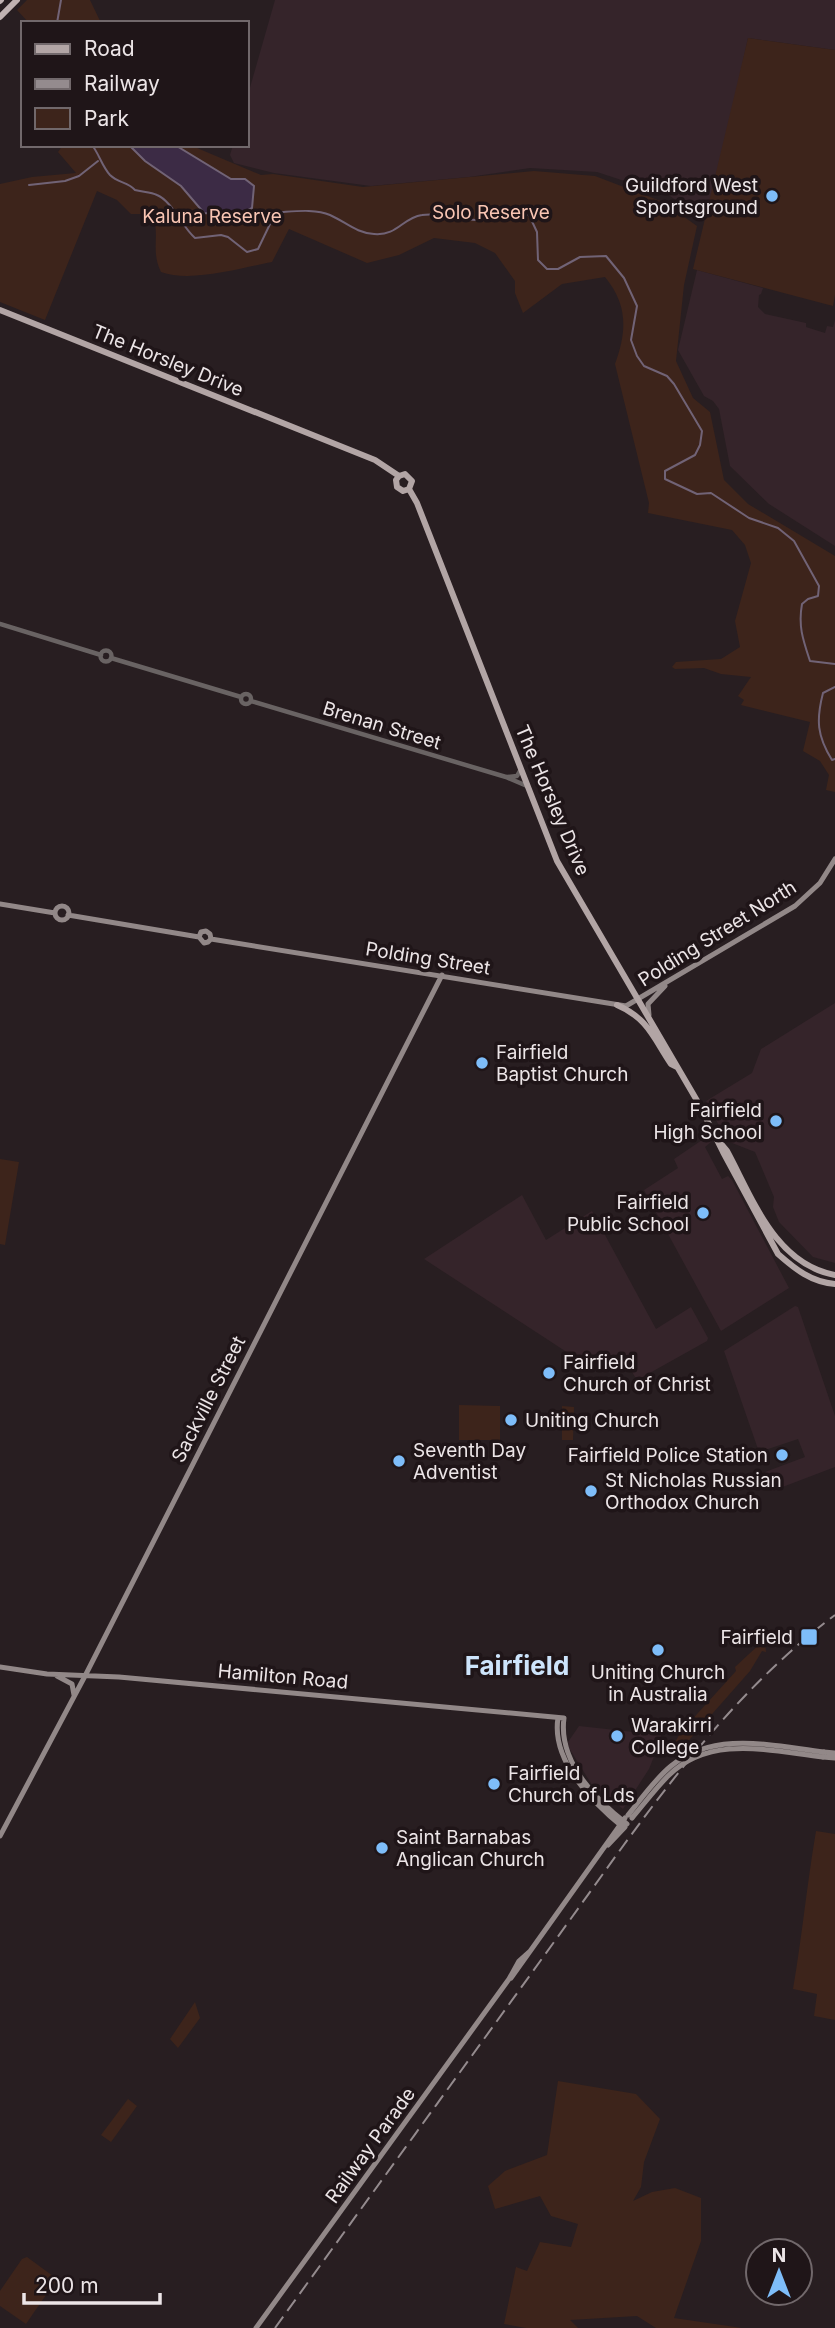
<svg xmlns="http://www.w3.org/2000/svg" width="835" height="2328" viewBox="0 0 835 2328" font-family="Inter,sans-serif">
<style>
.built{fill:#35242a}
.green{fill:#3d241b}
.water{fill:#3c2b45;stroke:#716376;stroke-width:2}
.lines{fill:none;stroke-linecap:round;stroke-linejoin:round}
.stream{stroke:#716376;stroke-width:2}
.tertiary{stroke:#696363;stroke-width:4.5}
.secondary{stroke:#928888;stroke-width:5}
.primary{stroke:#b2a5a5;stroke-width:6}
.trunk{stroke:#c0b2b2;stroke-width:6}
.rail{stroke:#948b8e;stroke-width:2;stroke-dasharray:14 7;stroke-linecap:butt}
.secondary-bridge{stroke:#928888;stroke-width:5}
.poi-dot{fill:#7ebdf9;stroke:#1f1518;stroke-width:2.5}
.labels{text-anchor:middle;stroke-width:7;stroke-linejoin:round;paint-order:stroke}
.poi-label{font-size:19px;fill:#ece5e7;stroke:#1f1518;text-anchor:start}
.park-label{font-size:19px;fill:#f9c5b3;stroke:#1f1518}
.street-label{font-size:19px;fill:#ece5e7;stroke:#1f1518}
.district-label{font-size:26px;font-weight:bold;fill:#cde4fb;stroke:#1f1518}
</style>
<rect width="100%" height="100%" fill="#281e21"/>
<path class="built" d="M275,0H835V50L748,38L708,223L670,196L597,172L530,168L469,177L371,186L274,173L234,163L230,155L233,145H247V98Z
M697,270L763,288L761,294L759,295L758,307L765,314L806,323V327L825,333L827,326L833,327L835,320V546L769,504L730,466L719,409L713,401L704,396L678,350Z
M835,1003V1263L813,1257L779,1222L773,1207L774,1197L755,1152L727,1141L706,1101L752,1073L761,1049Z
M708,1136L711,1142L705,1147L722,1179L728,1176L732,1180L789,1288L721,1331L644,1190L678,1168L674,1159Z
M522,1195L546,1240L592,1211L656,1329L691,1307L708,1338L707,1341L639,1379L635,1377L621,1352L610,1358L605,1351L585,1364L424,1259Z
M795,1306L798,1307L835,1416V1467L772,1491L765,1472L805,1457L798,1439L759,1452L724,1351Z
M579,1726L661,1735V1739L649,1769L623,1809L600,1791L597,1793L569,1748L568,1742Z"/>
<path class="green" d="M27,0H90L101,23H29L17,10Z
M748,38L835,50V295L833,306L693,269Z
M63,145H190L261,175L273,174L363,187L534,171L595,176L663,202L697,226L684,285L676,361L693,398L710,412L724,480L748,504L835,556V792L826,790L829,775L820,761L803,751L810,722L741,705L744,700L738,696L751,677L721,674L704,668L675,669L672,667L676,662L721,659L740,647L735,621L751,563L745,545L732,530L648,513L649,503L615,364C627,331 628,305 605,277L562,284L523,313L515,293V281L495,253L475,243L434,238L399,255L367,263L289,229L272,262C240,268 191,283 161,272C150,250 161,234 152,214H131L117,200L97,191L45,320L0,302V184L32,177L76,173L58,152Z
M0,1159L19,1162L5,1245L0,1244Z
M459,1405L500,1406V1440H459Z
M562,1406L574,1407L573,1440H562Z
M763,1641H765L766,1652L762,1651L750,1671L690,1739L688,1742L692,1744L679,1750L672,1748L685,1724H688L736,1671L735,1667Z
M816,1831L835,1834V2020L814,2016L817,1994L793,1989C802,1936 807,1884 816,1831Z
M195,2002L200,2018L178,2048L170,2039Z
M558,2081L636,2094L660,2119L644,2162L641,2187L633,2201L652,2192L675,2188L701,2198V2241L674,2318L742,2328H656L637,2316L570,2320L578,2328H526L504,2324L516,2267L527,2271L540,2242L571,2247L578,2224L551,2216L540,2196L495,2209L488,2186L505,2171L547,2155Z
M128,2099L137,2106L111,2142L101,2135Z
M27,2257L57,2279L26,2324L0,2306V2291L22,2259Z"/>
<path class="water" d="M129,145H175L231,179H245L254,186L252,208L237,216L204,213L181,186L145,161Z"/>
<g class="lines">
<path class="stream" d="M57,23L61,0
M92,145C99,154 102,166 110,175C118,183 128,182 135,190C142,192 151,192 157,195C172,201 182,227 195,238L221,235L228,237L247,252L258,249L271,222L282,212C297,211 317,209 330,215C346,222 356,233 374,234C398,236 402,218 422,215C439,212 459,219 476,220C494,220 511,212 529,215L537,232L538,260L547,269H558L580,257L606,256L624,278L637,306L631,340L637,356L644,366L667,376L674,384L702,431L700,445L695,455L665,471V479L697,494L711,493L749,518L778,528L794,541L819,586L818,596L808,599L802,604C798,626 803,640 810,661L835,664
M29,185L65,181L79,176L98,161
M835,687L823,693C816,720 817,736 832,760L835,759"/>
<path class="tertiary" d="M0,624L101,655
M100.5 656a5.5 5.5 0 1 1 11 0a5.5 5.5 0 1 1-11 0Z
M111,658L241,697
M241 699a5 5 0 1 1 10 0a5 5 0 1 1-10 0Z
M251,701L506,777L527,786
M507,777L517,776L521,769"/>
<path class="secondary" d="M0,904L55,913
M55 913a7 7 0 1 1 14 0a7 7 0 1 1-14 0Z
M68,915L199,937
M199,937L201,932L206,931L210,934L211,939
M199,937L204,943L208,942L211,939
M211,939L626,1006L795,906L820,883L835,859
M649,1015L648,1004L665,986
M0,1667L47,1674L119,1677L564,1718C558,1762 595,1799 627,1824
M57,1676L72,1684L74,1695
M558,1718C551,1761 593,1803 624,1828
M824,1752L835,1753
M823,1757L835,1758
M0,1836L85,1676L442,975
M608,1845L625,1827
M511,1978L625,1818
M256,2328L509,1979L519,1961L529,1952"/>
<path class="primary" d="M0,310L375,460L399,476
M399,476L396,480L397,487L403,491L409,489
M399,476L405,474L412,481L409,489
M409,489L417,503L557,861L699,1104L723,1152L778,1254C795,1269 811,1282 835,1284
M617,1005C648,1018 654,1039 671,1064L677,1067
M722,1145L727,1151C753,1199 775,1264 835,1275"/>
<path class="trunk" d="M0,1L1,0
M0,17L17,0"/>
<path class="rail" d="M275,2328C368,2199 461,2071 554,1942C639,1825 718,1703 835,1615"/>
<path class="secondary-bridge" d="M628,1815C642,1798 655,1779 671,1766C715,1730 773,1746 824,1752
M632,1818C644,1804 655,1789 668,1776C710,1734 770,1751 823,1757"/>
</g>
<g class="poi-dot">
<circle cx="772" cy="196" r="7"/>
<circle cx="482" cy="1063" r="7"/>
<circle cx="776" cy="1121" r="7"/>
<circle cx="703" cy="1213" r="7"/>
<circle cx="549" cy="1373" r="7"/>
<circle cx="511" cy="1420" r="7"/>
<circle cx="782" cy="1455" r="7"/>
<circle cx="399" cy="1461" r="7"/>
<circle cx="591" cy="1491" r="7"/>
<rect x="800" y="1628" width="18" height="18" rx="3.5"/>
<circle cx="658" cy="1650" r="7"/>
<circle cx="617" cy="1736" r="7"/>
<circle cx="494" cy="1784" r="7"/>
<circle cx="382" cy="1848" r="7"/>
</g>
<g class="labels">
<g class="poi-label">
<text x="758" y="192" text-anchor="end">Guildford West<tspan x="758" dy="22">Sportsground</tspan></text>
<text x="496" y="1059">Fairfield<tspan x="496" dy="22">Baptist Church</tspan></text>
<text x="762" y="1117" text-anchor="end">Fairfield<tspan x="762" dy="22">High School</tspan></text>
<text x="689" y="1209" text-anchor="end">Fairfield<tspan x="689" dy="22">Public School</tspan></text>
<text x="563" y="1369">Fairfield<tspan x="563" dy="22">Church of Christ</tspan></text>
<text x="525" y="1427">Uniting Church</text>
<text x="413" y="1457">Seventh Day<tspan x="413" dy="22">Adventist</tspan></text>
<text x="768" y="1462" text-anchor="end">Fairfield Police Station</text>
<text x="605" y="1487">St Nicholas Russian<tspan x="605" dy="22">Orthodox Church</tspan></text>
<text x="793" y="1644" text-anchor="end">Fairfield</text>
<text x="658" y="1679" text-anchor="middle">Uniting Church<tspan x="658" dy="22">in Australia</tspan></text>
<text x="631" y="1732">Warakirri<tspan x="631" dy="22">College</tspan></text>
<text x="508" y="1780">Fairfield<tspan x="508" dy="22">Church of Lds</tspan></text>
<text x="396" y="1844">Saint Barnabas<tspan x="396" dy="22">Anglican Church</tspan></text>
</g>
<g class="park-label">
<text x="491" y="219">Solo Reserve</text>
<text x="212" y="223">Kaluna Reserve</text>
</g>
<g class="street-label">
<text transform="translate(168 360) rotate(22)" y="7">The Horsley Drive</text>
<text transform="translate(382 725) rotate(17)" y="7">Brenan Street</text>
<text transform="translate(553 800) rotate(67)" y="7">The Horsley Drive</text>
<text transform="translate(717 933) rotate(-32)" y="7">Polding Street North</text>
<text transform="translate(428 958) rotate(9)" y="7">Polding Street</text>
<text transform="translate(208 1399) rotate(-63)" y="7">Sackville Street</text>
<text transform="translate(283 1676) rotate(5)" y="7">Hamilton Road</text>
<text transform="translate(370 2145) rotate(-54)" y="7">Railway Parade</text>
</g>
<g class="district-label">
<text x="517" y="1675">Fairfield</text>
</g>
</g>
<rect x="21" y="21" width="228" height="126" fill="#1f1518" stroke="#71686b" stroke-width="2"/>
<rect x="35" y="44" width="35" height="10" fill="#b2a5a5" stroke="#71686b" stroke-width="2"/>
<text x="84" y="56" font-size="21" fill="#ece5e7">Road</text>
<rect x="35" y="79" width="35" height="10" fill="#948b8e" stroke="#71686b" stroke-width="2"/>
<text x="84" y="91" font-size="21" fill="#ece5e7">Railway</text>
<rect x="35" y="108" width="35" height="21" fill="#3d241b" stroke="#71686b" stroke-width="2"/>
<text x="84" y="126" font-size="21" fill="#ece5e7">Park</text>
<g transform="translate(779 2272)"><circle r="33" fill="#1f1518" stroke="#71686b" stroke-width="2"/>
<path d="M0-5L12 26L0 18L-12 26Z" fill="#7ebdf9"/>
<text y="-10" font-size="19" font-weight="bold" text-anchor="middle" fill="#ece5e7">N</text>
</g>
<path d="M24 2293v10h136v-10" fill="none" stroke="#ece5e7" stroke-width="3.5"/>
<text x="35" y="2293" font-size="21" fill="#ece5e7" stroke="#1f1518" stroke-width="5" paint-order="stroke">200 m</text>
</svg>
